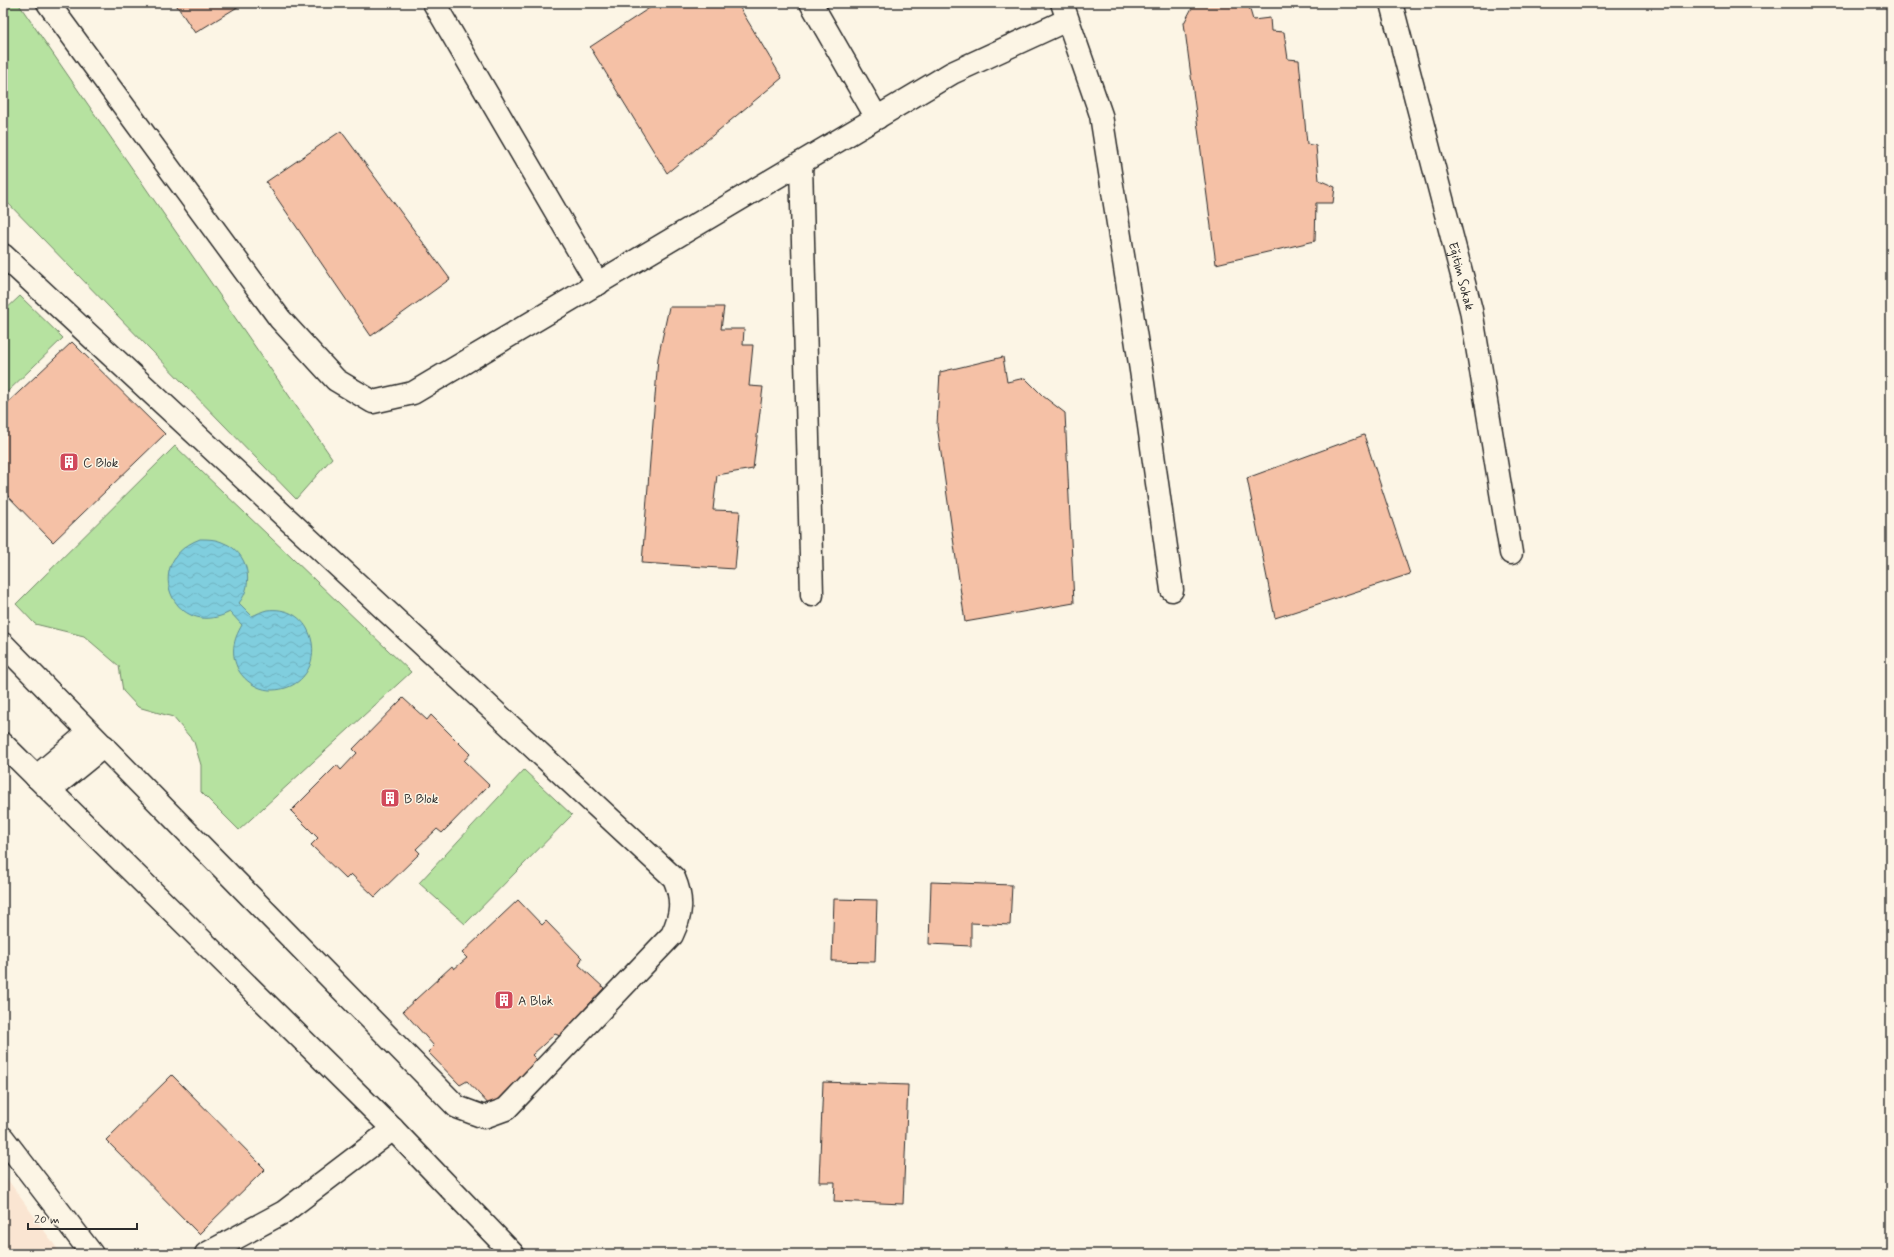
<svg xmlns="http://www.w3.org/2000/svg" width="1894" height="1257" viewBox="0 0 1894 1257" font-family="Mynerve,sans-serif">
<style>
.built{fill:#fae5d2}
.green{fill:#b6e2a0;stroke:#708666}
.water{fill:url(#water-waves);stroke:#5e8d96}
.building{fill:#f5c1a6;stroke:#2b2b2b}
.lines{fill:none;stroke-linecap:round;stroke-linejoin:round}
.minor-casing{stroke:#2b2b2b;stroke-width:25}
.minor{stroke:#fcf5e5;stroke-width:22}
.labels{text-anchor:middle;stroke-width:3;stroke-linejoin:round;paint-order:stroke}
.street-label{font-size:13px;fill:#2b2b2b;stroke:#fcf5e5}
.poi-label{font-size:13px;fill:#2b2b2b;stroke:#fcf5e5;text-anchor:start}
</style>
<defs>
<pattern id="water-waves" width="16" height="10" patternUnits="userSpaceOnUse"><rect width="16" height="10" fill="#80cede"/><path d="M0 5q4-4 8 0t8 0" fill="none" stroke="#6fb1bf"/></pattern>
</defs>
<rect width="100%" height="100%" fill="#fcf5e5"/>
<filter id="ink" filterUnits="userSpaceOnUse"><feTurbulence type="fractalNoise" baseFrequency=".025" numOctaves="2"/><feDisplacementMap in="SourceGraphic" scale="8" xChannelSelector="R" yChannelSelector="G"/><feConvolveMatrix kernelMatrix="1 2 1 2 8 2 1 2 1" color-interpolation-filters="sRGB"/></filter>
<g filter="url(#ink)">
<path class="built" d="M3,1173L61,1254H3Z"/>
<path class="green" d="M3,3H18L332,458L296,499L3,198Z
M20,296L63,338L3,396V312Z
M175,446L411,672L239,830L201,792V765L194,742L173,717L138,707L123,691L119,666L84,636L35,624L16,604Z
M524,770L572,815L465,924L419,883Z"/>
<path class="water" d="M200,539C208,539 216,539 224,543C248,552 255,584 239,603L252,616C257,614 262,611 267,610C325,603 330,692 269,690C257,689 245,681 239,671C230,654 233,640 242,625L230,612C175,641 139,562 200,539Z"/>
<path class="building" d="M175,3H244L195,33Z
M657,3H737L782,78L667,173L590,47Z
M1216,3H1248L1253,20L1270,18L1271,31L1284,32L1288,59L1299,60L1307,144L1316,146L1319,180L1335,187L1333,203H1316L1315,241L1216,264L1184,23L1193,6Z
M341,131L450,279L371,336L266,182Z
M669,307H724L721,329H744L743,345H753L749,386L763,387L753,469L717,475L713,510L740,511L735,569L642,563L658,358Z
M72,342L165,434L53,542L3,491V407Z
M1003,357L1007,382L1025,378L1043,396L1065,413L1074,603L965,622L937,425L940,372Z
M1364,435L1410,574L1275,618L1247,478Z
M403,698L427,720L431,715L470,754L464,761L489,785L442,833L437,829L416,849L420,853L375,897L351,874L346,879L311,845L318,838L291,811L337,765L341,770L357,753L353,749Z
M931,882L1012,885L1010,925L971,923V946L929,944Z
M834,899L877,900L875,962L832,961Z
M518,900L542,925L546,921L582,958L579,965L604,988L560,1036L555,1034L532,1055L538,1061L491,1107L467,1081L460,1085L428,1052L434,1046L403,1011L452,966L454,969L467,958L462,953Z
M172,1075L265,1169L199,1234L106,1140Z
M823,1082L908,1085L903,1204L834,1201L835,1182H819Z"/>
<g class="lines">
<defs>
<g id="minor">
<path d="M48,3L280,319L336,380L373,402L413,393L952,73L1067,20"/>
<path d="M434,3L598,284"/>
<path d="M811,3L877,118"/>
<path d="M1062,3L1101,115L1143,383L1172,590"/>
<path id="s1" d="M1391,3L1471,310L1511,553"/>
<path d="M801,163L812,595"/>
<path d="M3,255L674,878C683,899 682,914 672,935L506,1109L484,1117L457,1107L3,644"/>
<path d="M3,744L393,1129L513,1254"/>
<path d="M36,777L89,732"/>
<path d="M50,790L104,746"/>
<path d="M3,1138L92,1254"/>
<path d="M206,1254L284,1212L393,1129"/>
</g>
</defs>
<use href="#minor" class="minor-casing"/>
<use href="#minor" class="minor"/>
</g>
</g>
<defs>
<symbol id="building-square" viewBox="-11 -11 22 22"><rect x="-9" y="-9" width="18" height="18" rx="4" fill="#d1495b" stroke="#fcf5e5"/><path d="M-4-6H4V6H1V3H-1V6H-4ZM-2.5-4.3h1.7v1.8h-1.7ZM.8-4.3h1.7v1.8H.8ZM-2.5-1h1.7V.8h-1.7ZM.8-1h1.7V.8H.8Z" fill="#fff"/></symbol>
</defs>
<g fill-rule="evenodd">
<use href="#building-square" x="58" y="451" width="22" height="22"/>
<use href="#building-square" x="379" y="787" width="22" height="22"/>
<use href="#building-square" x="493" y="989" width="22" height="22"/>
</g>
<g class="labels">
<g class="street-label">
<text dy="5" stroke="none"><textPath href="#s1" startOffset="282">Eğitim Sokak</textPath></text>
</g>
<g class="poi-label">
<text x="83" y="467">C Blok</text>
<text x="404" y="803">B Blok</text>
<text x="518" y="1005">A Blok</text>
</g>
</g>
<rect width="1894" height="1257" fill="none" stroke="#fcf5e5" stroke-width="16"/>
<rect x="8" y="8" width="1878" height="1241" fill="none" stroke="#2b2b2b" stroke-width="1.5" filter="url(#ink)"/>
<path d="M28 1223v6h109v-6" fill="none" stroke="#2b2b2b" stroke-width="2"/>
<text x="34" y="1223" font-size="12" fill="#2b2b2b" stroke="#fcf5e5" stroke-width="3" paint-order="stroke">20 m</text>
</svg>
